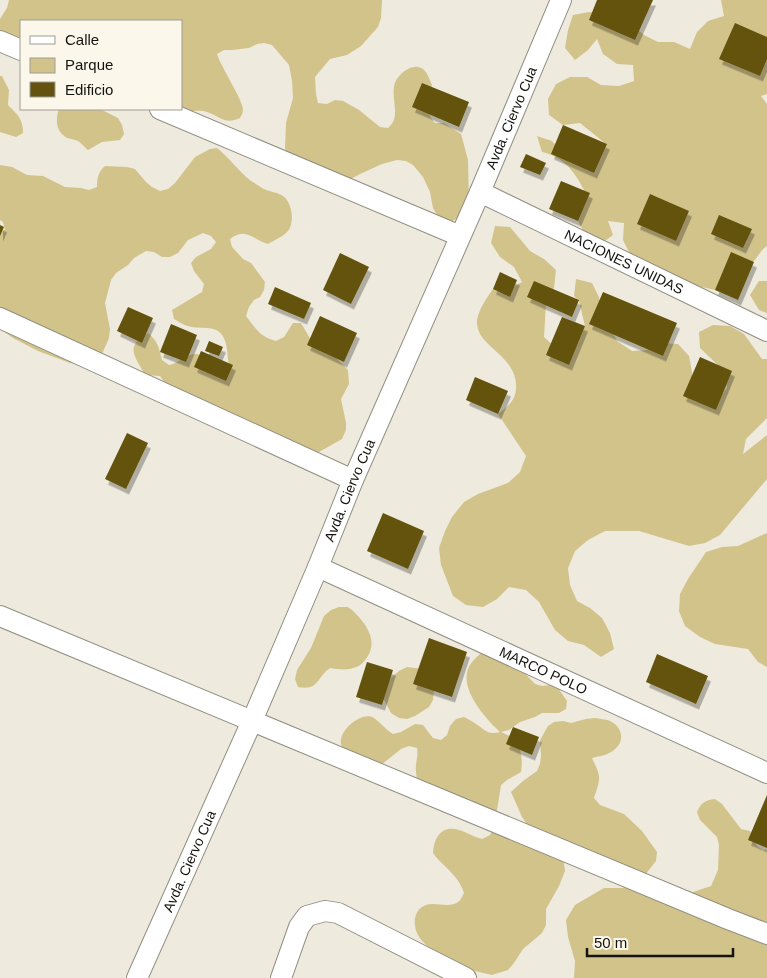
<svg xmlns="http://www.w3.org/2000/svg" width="767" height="978" viewBox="0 0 767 978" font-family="Helvetica,sans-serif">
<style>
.green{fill:#d2c38b}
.building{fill:#63530f;filter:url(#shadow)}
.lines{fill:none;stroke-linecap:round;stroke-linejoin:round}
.street-casing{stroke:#918e82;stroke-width:22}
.street{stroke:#fff;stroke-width:20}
.labels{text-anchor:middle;stroke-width:5;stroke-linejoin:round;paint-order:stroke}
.street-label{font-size:14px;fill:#14130f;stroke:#fbf8eb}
</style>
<defs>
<filter id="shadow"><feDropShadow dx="3" dy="5.5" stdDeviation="0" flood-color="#0004"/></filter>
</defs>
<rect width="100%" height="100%" fill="#eeeadd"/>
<path class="green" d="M9,0H382L381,18L378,27L361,46L347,55L330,59L315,77L316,94L318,103L327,104L335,100L343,101L359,110L380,127L388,128C390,126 392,124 393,122C398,112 392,98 394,87C395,75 415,59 425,71C428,74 430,81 432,85C427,101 423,109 435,123H444L461,134L468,160L469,203L459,218L452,221L443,220L437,215L433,208L430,192L423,177L413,165L406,161L397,160L382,164L360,174L338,186L312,185L305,181L289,163L285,148L286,123L293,98L292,81L289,65L272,45L264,43L257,44L249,48L232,50H224L217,54C221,67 243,100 243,110C243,113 241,116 240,118C223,126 219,114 203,111C194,110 186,112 178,114L181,109V21H21V52L0,45V19L7,8Z
M721,0H767V94L761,96L767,104V246C760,250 758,258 751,264C740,274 727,282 715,290L688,284L630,254L623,240L624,223L608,221L613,235L601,244L586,235L578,221L574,204L584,190C574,171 564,157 542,152L537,136L552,141L563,154L606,144L580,123L563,125L549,115L548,99L556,84L570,77H587L601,85L619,86L634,81L633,65L617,64L603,54L597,39L588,50L575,60L565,48L568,30L573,15L589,12L604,13L632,25L644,35L658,42H674L690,49L697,32L708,21L724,16Z
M0,76H2L9,90L8,105C18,115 23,119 23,133L16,137L0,132Z
M59,109H100L118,118L122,125L124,134L120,140L102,142L88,150C84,147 80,141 75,140C73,139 70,139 67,138C56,132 55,120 59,109Z
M217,148C230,158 238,171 251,181C255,183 260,187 264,189C270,192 277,192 283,196C292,202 295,222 288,231C283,237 274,240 268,244C252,239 246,227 230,239L232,247L243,259L251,263L265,282L264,290L260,297L254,300L249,307L246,316C256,329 260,337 276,341L284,337L293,323H301L315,347L336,358L348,370L349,384L341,399L346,423V430L342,439L319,452L285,449L165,383L160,376L145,375C135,356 124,347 148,333C158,341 159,348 162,360L169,365C182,362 184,354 198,354L209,366L229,365C227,357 228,349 225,341C219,322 201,331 188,326C183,325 178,321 174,319L172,310L202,292L204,284L194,271L191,263L196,257L211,249L216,242L211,236L203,233L188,240L178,253L170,257H162L154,252L146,251L134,258L128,265L116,273L111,280L105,303L110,329L109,338L102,354L95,359L79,364L70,363L38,351L13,338L0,329V231L5,230L3,222L0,220V165L12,167L27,175L43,176L65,187L81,188L89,190L97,187C97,178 98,172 105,166L127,167L135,169L146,182L152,187L160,191L168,189L175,183L195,157L210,149Z
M495,226L510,227L530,251L544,259L556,270L554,288L546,303L544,337L556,348L585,326L579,301L574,296L576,279L592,283L599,297L602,312L617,341L632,351L647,350L662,343L678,344L689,356L692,372V388L716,401L727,388L724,371L700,348L699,332L713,325L730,326L744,334L762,359H767V418L746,439L743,454L767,435V479L720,535L705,543L689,546L639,531H605L588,540L575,551L568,568L570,585L577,601L590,608L602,618L610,633L614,649L601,657L584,645L568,641L555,630L539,602L526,590L509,587L497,599L483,607L466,605L453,596L441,565L439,548L445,531L452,517L464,502L478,494L508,483L520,472L526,456L498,414C510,405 517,399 516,383C513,353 475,346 477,320C479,309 486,299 493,289L508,290L522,282L514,267L500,257L491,243Z
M759,281H767V313L759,310L750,295Z
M767,533V667L758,662L748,649L715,644L700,637L685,626L679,611L680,594L688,579L706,552L722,547L738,546Z
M339,607C341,607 344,607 347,607C351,608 355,613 359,617C370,630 377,644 366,659C362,665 356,668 349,669C343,670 336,669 330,668C316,678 319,691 298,687L295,679L297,670L311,648L324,616L331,610Z
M487,651L516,664L535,684L542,686L550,685L558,688L567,701L566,709L559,713H542L535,717L520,722L509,730L501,732L516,739C521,751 523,759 521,772L507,780L501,785L497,810L491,816L420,791C418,783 415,774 416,765C417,757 418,756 417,748L409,746L401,749L381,765L342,748C342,745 340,743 341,740C342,728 363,711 374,718C380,722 386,730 393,734L401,732L415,724L423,725L433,738L441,740L447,735L450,726L456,719L464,717C468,719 472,721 476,724C486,730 486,735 500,732C485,718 454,684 472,662C478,656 478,654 487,651Z
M407,667L423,669L435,679L433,700L429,707L415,716L407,719L399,718L391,713L383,698L386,682L399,671Z
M595,718C599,719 606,719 610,721C623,727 625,742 614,750C608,755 600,756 592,758C601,777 601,777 594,798L600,805L624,814L642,831L657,852L656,861L645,875L531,830L522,817L511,792L523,781L537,771L540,764L541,756L540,740L548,726L554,722L563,721L571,723L586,719Z
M715,799L722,804L741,829L750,831L757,846L763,850H767V978H574L575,961L568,937L566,920L575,905L604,888H629L669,900L711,886L718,870L719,845L717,837L700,820L697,812C701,803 705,800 715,799Z
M498,820L554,852L564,863L565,871L559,886L546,909V925L542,933L523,949L514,963L508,970L492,975L475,971L428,947C424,943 420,939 418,935C412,924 414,909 426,905C435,902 445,907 454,904C460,902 461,899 464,893C458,874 444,868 433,853C434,837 442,825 459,830C467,832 473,837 482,839L490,835Z"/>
<path class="building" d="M597,0H653L635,40L589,20Z
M735,23L767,37V59L760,76L719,59Z
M422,83L469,102L459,127L412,107Z
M563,125L607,144L594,173L551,154Z
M526,154L546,163L540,175L520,167Z
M561,181L590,193L578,221L549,209Z
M650,194L689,211L676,241L637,224Z
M719,215L752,229L743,248L711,234Z
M0,225L4,227L0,236Z
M731,252L754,262L738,300L715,290Z
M340,253L369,267L351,304L323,290Z
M500,272L517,280L510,297L493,289Z
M534,281L579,300L572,317L527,297Z
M275,287L311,303L304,319L268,304Z
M603,292L677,323L663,356L589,324Z
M128,307L153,318L142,343L117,331Z
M320,316L357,333L344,362L307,345Z
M562,317L585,326L569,365L546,355Z
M171,324L197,335L186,362L160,352Z
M209,341L223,347L219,356L205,351Z
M201,351L233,365L226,381L194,367Z
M700,357L732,371L716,410L683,396Z
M475,377L508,391L498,414L466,400Z
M127,433L148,443L126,489L105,479Z
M383,513L424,531L408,569L367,551Z
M429,638L467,652L452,697L413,684Z
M657,654L708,676L696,704L646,682Z
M367,662L393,670L382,705L356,697Z
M513,727L539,737L532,755L506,744Z
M767,795V848L748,840Z"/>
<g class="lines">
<defs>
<g id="street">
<path d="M0,41L21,50"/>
<path d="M160,109L460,236"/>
<path id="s1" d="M480,192L767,331"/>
<path d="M0,318L353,480"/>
<path id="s2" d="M318,567L767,773"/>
<path d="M0,616L728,919L767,934"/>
<path id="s3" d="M137,978L252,721L318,567L353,480L480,192L561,0"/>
<path d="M281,978L299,927L307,916L325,911L338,913L466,978"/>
</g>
</defs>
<use href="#street" class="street-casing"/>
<use href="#street" class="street"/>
</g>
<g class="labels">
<g class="street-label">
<text dy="5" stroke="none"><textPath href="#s3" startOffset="938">Avda. Ciervo Cua</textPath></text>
<text dy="5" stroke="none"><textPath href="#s1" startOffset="160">NACIONES UNIDAS</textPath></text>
<text dy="5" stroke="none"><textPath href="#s3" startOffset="532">Avda. Ciervo Cua</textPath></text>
<text dy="5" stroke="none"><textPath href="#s2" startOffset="248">MARCO POLO</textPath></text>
<text dy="5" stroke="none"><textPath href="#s3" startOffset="128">Avda. Ciervo Cua</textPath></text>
</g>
</g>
<rect x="20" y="20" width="162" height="90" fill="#fbf8eb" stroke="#9f9c93"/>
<rect x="30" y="36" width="25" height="8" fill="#ffffff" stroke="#9f9c93"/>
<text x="65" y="45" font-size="15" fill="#14130f">Calle</text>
<rect x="30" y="58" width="25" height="15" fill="#d2c38b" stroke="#9f9c93"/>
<text x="65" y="70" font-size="15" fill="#14130f">Parque</text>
<rect x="30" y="82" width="25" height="15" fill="#63530f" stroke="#9f9c93"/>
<text x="65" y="95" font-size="15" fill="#14130f">Edificio</text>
<path d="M587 948v8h146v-8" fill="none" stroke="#14130f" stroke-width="2.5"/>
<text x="594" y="948" font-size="15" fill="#14130f" stroke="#fbf8eb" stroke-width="4" paint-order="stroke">50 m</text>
</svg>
